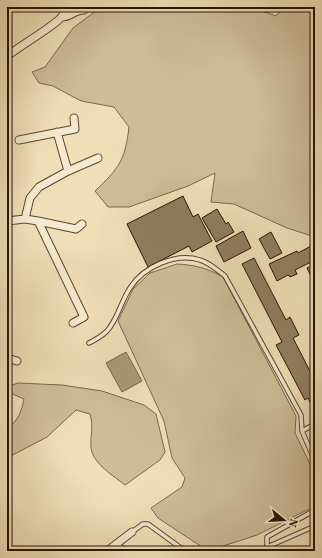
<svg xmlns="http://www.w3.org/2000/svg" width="322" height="558" viewBox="0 0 322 558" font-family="Vollkorn,serif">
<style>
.green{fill:#cebc98;stroke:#7c664d}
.water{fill:#ac9979;stroke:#786349}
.building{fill:#917c60;stroke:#2b1102}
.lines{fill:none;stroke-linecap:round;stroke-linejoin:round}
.service-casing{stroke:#5c442f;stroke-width:5.5}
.minor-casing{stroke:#5c442f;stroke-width:9}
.service{stroke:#f5ead0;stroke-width:3.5}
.minor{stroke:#f5ead0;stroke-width:7}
</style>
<rect width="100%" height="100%" fill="#efdfb7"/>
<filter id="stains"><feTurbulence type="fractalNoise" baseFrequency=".005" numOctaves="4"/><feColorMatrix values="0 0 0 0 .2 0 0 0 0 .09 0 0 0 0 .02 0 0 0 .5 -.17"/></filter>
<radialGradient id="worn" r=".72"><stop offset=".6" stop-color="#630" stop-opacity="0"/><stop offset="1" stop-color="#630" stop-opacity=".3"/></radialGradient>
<path class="green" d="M101,7H252L276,16L283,7H315V237L287,228L234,204L211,202L215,173L188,186L129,207H108L95,191C119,168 125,161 129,127L114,107L81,101L53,86L39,83L32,72L45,67L73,28Z
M177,264C195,265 207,268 223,277L296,416L295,433L315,474V506L257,535L208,551L158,518L151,508L182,487L185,478L172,458L164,421L118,321L133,289L150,273Z
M18,383L62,385L102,391L144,405L156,414L165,452L160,460L125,485C114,476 93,464 91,448C90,435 94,428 90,414L76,410L47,437L7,458V428C18,422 22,410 24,399L8,392L7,387Z"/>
<path class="water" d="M126,352L142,381L122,392L106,363Z"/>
<path class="building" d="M183,196L193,217L198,214L212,241L192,252L189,246L148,267L127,224Z
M217,209L226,224L228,222L234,232L216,242L202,218Z
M243,231L251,248L224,262L216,246Z
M271,232L282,253L270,259L259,239Z
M311,246L313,248L315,247V260L295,270L297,274L290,277L288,275L277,281L269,264L297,251L298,253Z
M254,258L286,320L290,317L299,335L293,338L315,381L314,410L308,398L305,400L276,345L282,342L242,264Z
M315,264V284L307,268Z"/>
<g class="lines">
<defs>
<path id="service" d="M89,343C95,340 102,336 107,331C118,319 121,301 130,288C143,267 176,252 200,260C210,263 217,270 225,276L301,415L302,431L315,424
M302,431L315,461
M132,532L143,524H148L185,551
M267,547V537L315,510
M258,551L315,526"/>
<path id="minor" d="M62,17C70,17 75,10 84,10
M7,56C17,48 59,23 62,16C64,14 64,10 64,7
M57,132L68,171L98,158
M19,140L75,129L74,118
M25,219L30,198L39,187L68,171
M7,221L25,219L38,221L84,317L73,323
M38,221L76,229L82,224
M7,358L17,361
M116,544L123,551
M107,551L132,532"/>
</defs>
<use href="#service" class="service-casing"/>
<use href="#minor" class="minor-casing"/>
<use href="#service" class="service"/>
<use href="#minor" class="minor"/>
</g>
<rect width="322" height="558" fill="none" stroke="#efdfb7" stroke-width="24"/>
<rect x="8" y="8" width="306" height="542" fill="none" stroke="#2b1102" stroke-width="2"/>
<rect x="12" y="12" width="298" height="534" fill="none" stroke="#2b1102"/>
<g transform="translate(284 520) rotate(108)" stroke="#f5ead0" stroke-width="3" paint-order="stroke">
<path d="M0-3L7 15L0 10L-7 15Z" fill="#2b1102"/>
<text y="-6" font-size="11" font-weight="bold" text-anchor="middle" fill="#2b1102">N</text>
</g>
<rect width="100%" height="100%" filter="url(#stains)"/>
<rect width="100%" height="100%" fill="url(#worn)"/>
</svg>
